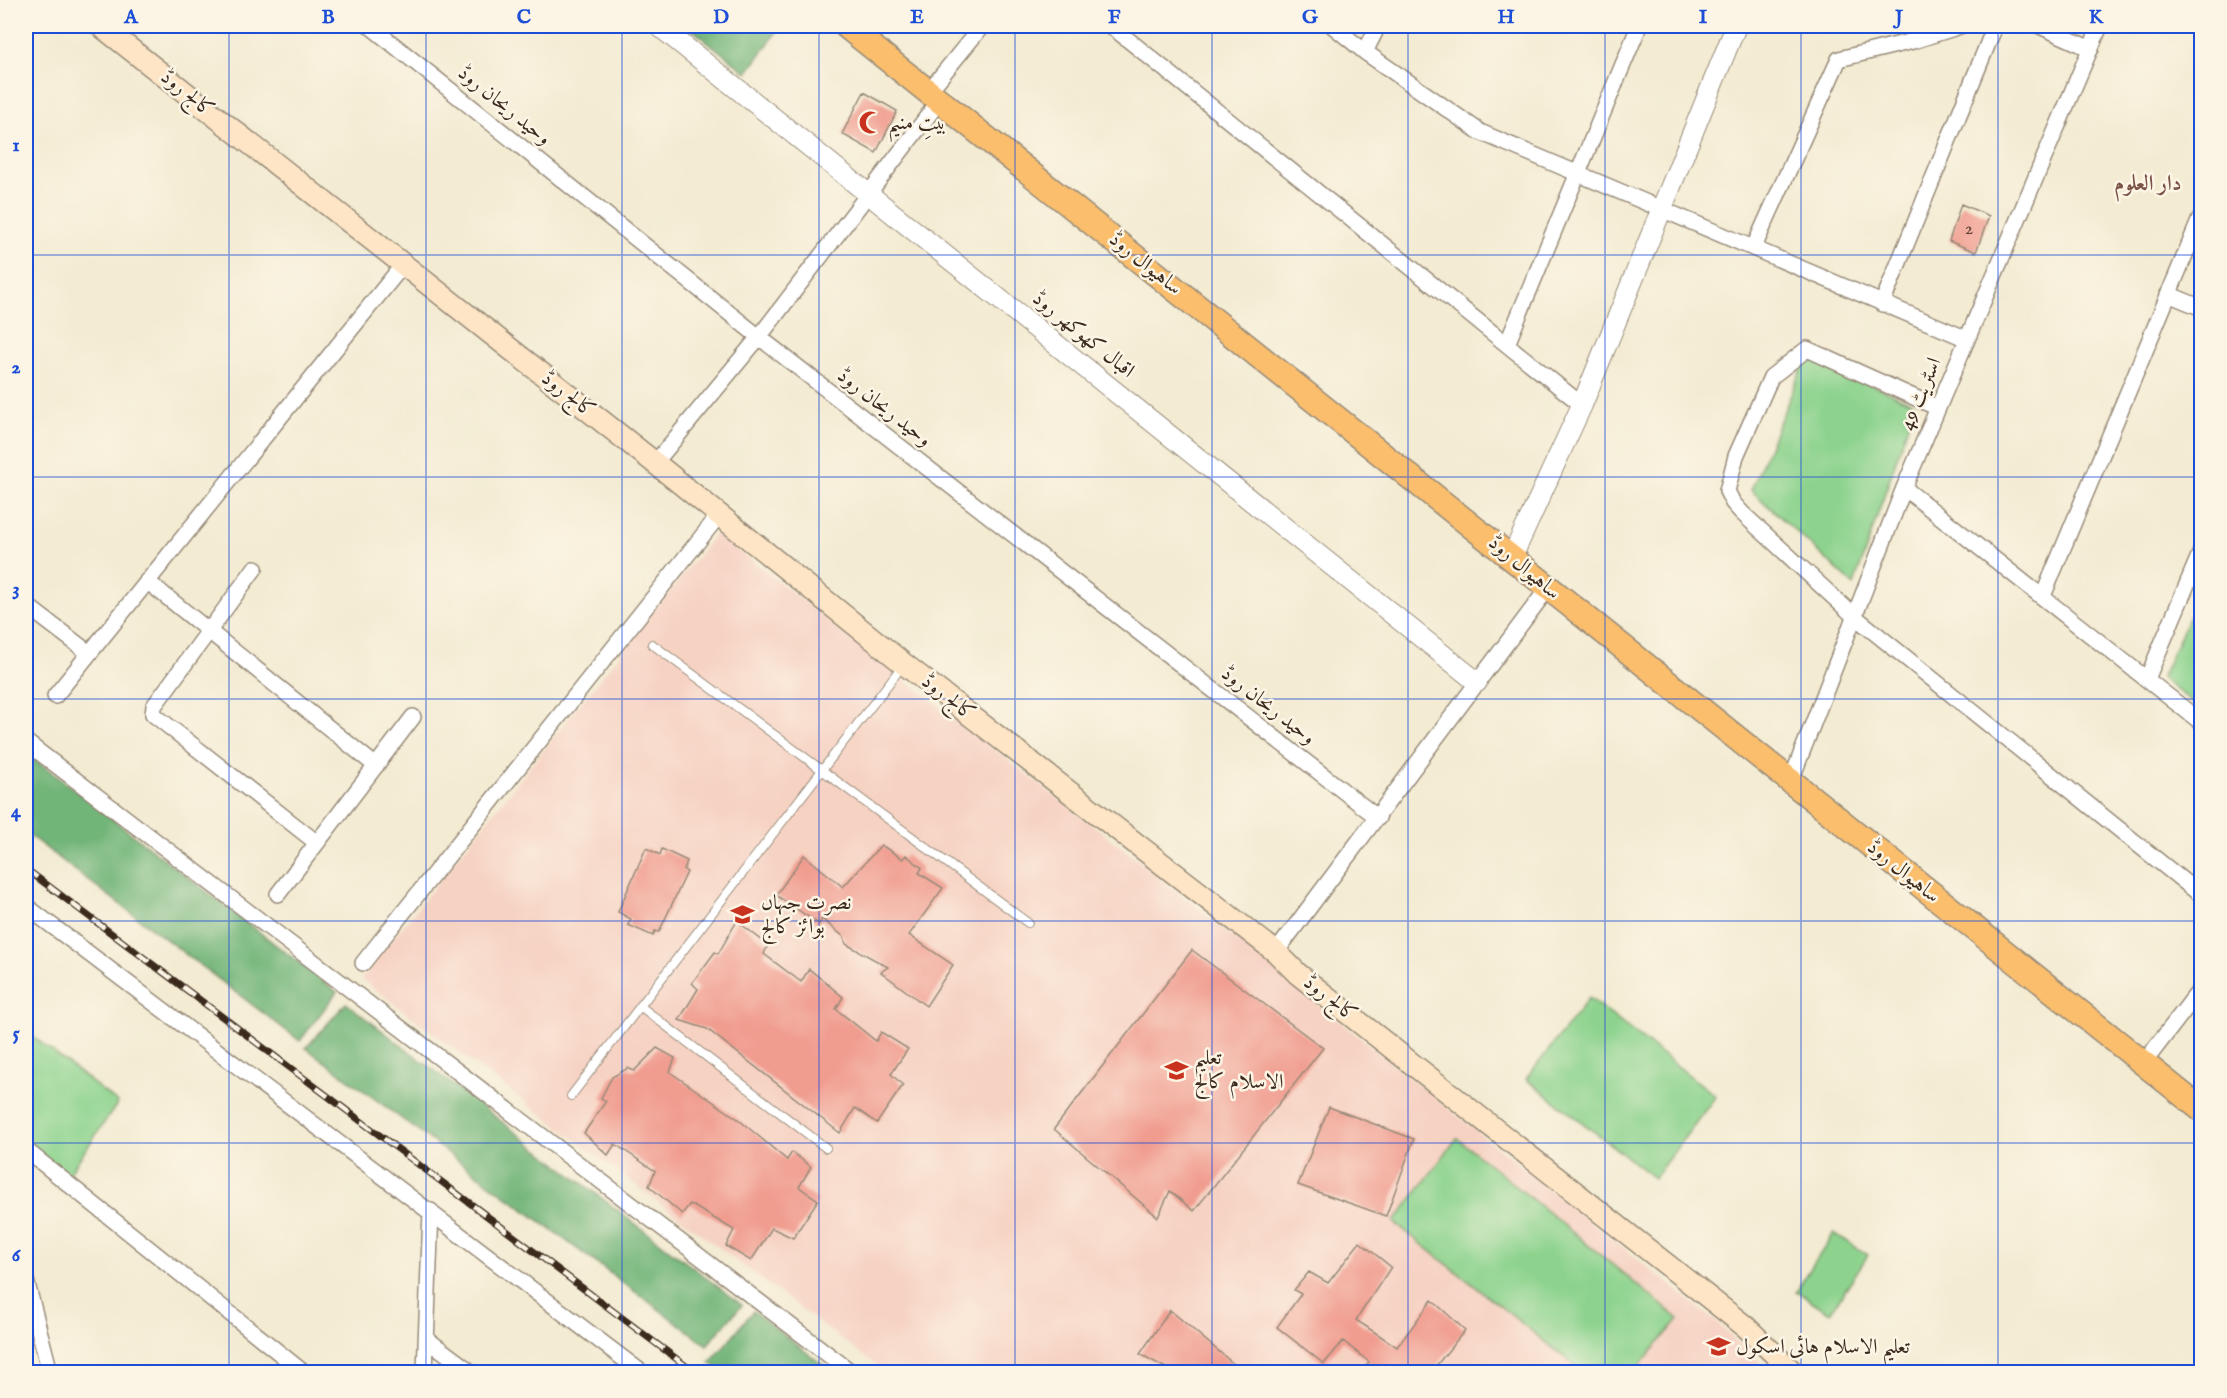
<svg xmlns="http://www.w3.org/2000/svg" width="2227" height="1398" viewBox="0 0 2227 1398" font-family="'IM FELL English',Amiri,serif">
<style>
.built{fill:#f6d2c3}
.green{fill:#8dd38e;stroke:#647e56;stroke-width:1.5}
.forest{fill:#72b579;stroke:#56704c;stroke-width:1.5}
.building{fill:#f09c8f}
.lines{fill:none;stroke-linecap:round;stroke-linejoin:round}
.service-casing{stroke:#978a78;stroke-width:10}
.minor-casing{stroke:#978a78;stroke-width:18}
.tertiary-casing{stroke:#978a78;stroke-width:22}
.secondary-casing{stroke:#978a78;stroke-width:24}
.primary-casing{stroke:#978a78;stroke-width:27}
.service{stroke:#fff;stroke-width:8}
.minor{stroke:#fff;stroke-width:15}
.tertiary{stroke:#fff;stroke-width:20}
.secondary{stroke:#fde5c5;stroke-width:21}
.primary{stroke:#fabe6d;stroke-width:24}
.rail-casing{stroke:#3b2a1e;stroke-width:7}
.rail{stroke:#fcf5e5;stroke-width:4.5;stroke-dasharray:14;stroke-linecap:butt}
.grid{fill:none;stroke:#1d4ed8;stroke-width:1.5;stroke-opacity:0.55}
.labels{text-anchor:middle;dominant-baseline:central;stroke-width:5;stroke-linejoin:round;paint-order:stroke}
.number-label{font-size:18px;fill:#68463a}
.street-label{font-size:21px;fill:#3b2a1e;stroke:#fcf5e5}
.poi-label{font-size:21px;fill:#3b2a1e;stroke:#fcf5e5;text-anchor:start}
.neighbourhood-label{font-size:22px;font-weight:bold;fill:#7a5246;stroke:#fcf5e5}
.neatline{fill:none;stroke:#1d4ed8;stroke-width:2}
.grid-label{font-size:20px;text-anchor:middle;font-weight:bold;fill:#1d4ed8}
</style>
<rect width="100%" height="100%" fill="#fcf5e5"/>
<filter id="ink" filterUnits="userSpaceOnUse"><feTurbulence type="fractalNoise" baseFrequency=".0167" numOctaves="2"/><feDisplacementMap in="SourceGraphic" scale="12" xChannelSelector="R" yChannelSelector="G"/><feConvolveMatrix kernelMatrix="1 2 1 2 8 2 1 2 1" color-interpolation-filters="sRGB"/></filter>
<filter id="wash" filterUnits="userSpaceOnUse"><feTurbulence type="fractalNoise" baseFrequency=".008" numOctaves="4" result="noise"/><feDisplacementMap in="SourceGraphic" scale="24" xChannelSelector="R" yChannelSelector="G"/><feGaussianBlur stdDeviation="1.35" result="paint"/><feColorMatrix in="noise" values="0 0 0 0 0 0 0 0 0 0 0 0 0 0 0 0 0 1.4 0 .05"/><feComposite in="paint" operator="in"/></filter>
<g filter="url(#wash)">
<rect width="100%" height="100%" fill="#f3ebd2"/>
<path class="built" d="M716,533L1126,851L1715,1321L1770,1372H885L361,979Z"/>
<path class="green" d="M1807,356L1915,404L1854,585L1751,490Z
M2201,592L2202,709H2201L2161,678Z
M1589,998L1716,1096L1654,1178L1526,1079Z
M26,1031L118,1103L68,1175L26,1143Z
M1457,1138L1679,1319L1634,1372H1583L1394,1222Z
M1834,1233L1868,1255L1830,1313L1796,1291Z"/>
<path class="forest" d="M688,26H781L747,73Z
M28,754L337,992L300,1041L26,833V758Z
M346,1003L742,1305L707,1345L306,1048Z
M753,1311L832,1372H724L710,1363Z"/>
<g id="blocks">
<path class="building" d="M864,92L897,111L876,153L842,134Z
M1961,204L1989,216L1976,252L1949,241Z
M881,845L903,859L906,855L922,868L919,873L943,888L909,935L953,965L926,1006L881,972L888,967L846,944L844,937L822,919L819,924L776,895L804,855L843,887Z
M646,848L660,855L662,849L687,861L684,870L687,872L659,932L655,931L653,936L628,925L631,919L618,912Z
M737,921L768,945L764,954L801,982L809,969L843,997L836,1009L876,1041L881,1032L908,1049L891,1074L903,1085L877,1123L855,1108L840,1133L707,1029L679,1020L698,989L692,983L715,952L718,954Z
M1192,950L1323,1048L1194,1211L1170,1191L1158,1217L1054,1129Z
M657,1048L675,1058L670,1072L738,1119L787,1160L792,1152L811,1167L799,1187L818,1200L793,1238L772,1228L751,1261L726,1246L734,1230L690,1204L682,1214L649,1186L655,1171L615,1144L608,1155L584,1133L606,1101L601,1098L612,1077L628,1068L634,1071Z
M1329,1107L1414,1139L1386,1216L1298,1185Z
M1360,1242L1391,1267L1356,1320L1397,1347L1432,1300L1465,1330L1431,1372H1360L1369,1362L1343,1341L1324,1364L1277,1327L1301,1294L1294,1290L1309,1272L1328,1283Z
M1170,1310L1243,1372H1173L1140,1354Z"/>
</g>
</g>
<g filter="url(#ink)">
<use href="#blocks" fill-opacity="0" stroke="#978a78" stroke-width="1.5"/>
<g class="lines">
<defs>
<path id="service" d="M652,644L1028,923
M640,1006L826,1148
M571,1096L903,665"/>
<path id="minor" d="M370,26L759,337L1378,818
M1111,26L1582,405
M1333,26L1365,52L1480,132L1967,339
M2040,26L2091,49
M1365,52L1378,26
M929,91L982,26
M1754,247L1839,59L1913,41L1960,26
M2168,294L2202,308
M1882,304L1995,26
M1507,344L1639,26
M1938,408L1807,349L1771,377L1736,456L1727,491L1733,503L1742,513L1854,616L2202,896
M655,463L759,337L940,100
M1904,488L2202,723
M255,568L154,706L153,714L317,843
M147,581L376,766
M2043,596L2202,214
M26,605L89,653
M2147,679L2202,549
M55,696L402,266
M26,742L851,1372
M1790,783L1904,488L2100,26
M278,894L413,717
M26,906L641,1372
M1276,952L1548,588
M363,963L719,515
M2143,1064L2202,987
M26,1150L303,1372
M26,1280L50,1372
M428,1340L471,1372
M425,1372L431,1211"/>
<path id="tertiary" d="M659,26L1477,682
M1512,557L1582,405L1736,26"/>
<path id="secondary" d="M101,26L655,463L904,664L1276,952L1298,974L1746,1327L1793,1372"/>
<path id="primary" d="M846,26L2202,1110"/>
</defs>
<use href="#service" class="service-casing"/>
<use href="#minor" class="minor-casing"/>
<use href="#tertiary" class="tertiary-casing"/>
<use href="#secondary" class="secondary-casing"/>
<use href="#primary" class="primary-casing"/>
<use href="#service" class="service"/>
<use href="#minor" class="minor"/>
<use href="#tertiary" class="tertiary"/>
<use href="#secondary" class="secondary"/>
<use href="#primary" class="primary"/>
<defs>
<path id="rail" d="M26,869L694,1372"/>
</defs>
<use href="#rail" class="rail-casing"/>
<use href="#rail" class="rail"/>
</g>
</g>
<path class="grid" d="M229,26V1372M426,26V1372M622,26V1372M819,26V1372M1015,26V1372M1212,26V1372M1408,26V1372M1605,26V1372M1801,26V1372M1998,26V1372M26,255H2202M26,477H2202M26,699H2202M26,921H2202M26,1143H2202"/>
<defs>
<symbol id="mosque-bare" viewBox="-9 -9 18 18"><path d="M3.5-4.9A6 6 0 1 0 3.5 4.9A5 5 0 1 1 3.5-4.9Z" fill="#c8321e" stroke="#fcf5e5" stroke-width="2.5" paint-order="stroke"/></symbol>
<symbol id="university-bare" viewBox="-9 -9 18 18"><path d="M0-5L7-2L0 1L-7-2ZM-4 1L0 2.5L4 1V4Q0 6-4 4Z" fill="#c8321e" stroke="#fcf5e5" stroke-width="2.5" paint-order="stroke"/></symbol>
<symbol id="school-bare" viewBox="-9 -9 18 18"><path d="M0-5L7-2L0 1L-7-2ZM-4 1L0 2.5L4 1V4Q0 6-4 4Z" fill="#c8321e" stroke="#fcf5e5" stroke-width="2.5" paint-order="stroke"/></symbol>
</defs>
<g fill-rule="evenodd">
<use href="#mosque-bare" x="854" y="106" width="33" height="33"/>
<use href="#university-bare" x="726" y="898" width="33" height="33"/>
<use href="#university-bare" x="1160" y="1054" width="33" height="33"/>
<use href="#school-bare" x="1702" y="1330" width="33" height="33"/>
</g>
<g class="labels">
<g class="number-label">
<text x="1969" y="229">2</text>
</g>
<g class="street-label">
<text transform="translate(187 94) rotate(39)">کالج روڈ</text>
<text transform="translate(504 106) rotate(39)">وحید ریحان روڈ</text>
<text transform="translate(1145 264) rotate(39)">ساہیوال روڈ</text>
<text transform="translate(1083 335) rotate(39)">اقبال کھوکھر روڈ</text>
<text transform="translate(1921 394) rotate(-67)">اسٹریٹ 49</text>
<text transform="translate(568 395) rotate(38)">کالج روڈ</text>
<text transform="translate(884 408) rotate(38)">وحید ریحان روڈ</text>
<text transform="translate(1524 568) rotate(40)">ساہیوال روڈ</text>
<text transform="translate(948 698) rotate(38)">کالج روڈ</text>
<text transform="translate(1268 706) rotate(38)">وحید ریحان روڈ</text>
<text transform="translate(1903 872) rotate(39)">ساہیوال روڈ</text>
<text transform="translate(1330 999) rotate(38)">کالج روڈ</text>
</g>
<g class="poi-label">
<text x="888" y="123">بیتِ منیم</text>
<text x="761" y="903">نصرت جہاں<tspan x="761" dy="24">بوائز کالج</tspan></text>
<text x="1194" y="1058">تعلیم<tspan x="1194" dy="24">الاسلام کالج</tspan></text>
<text x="1736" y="1347">تعلیم الاسلام ہائی اسکول</text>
</g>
<g class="neighbourhood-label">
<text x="2148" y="184">دار العلوم</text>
</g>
</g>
<rect width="2227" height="1398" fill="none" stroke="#fcf5e5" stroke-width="66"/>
<rect x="33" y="33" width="2161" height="1332" class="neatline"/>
<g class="grid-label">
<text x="131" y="23">A</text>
<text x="328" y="23">B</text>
<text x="524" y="23">C</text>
<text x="721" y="23">D</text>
<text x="917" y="23">E</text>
<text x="1114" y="23">F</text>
<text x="1310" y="23">G</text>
<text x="1506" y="23">H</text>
<text x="1703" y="23">I</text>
<text x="1899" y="23">J</text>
<text x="2096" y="23">K</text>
<text x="16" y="151">1</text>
<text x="16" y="373">2</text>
<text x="16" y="595">3</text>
<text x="16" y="817">4</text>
<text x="16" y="1039">5</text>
<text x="16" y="1261">6</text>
</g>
</svg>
